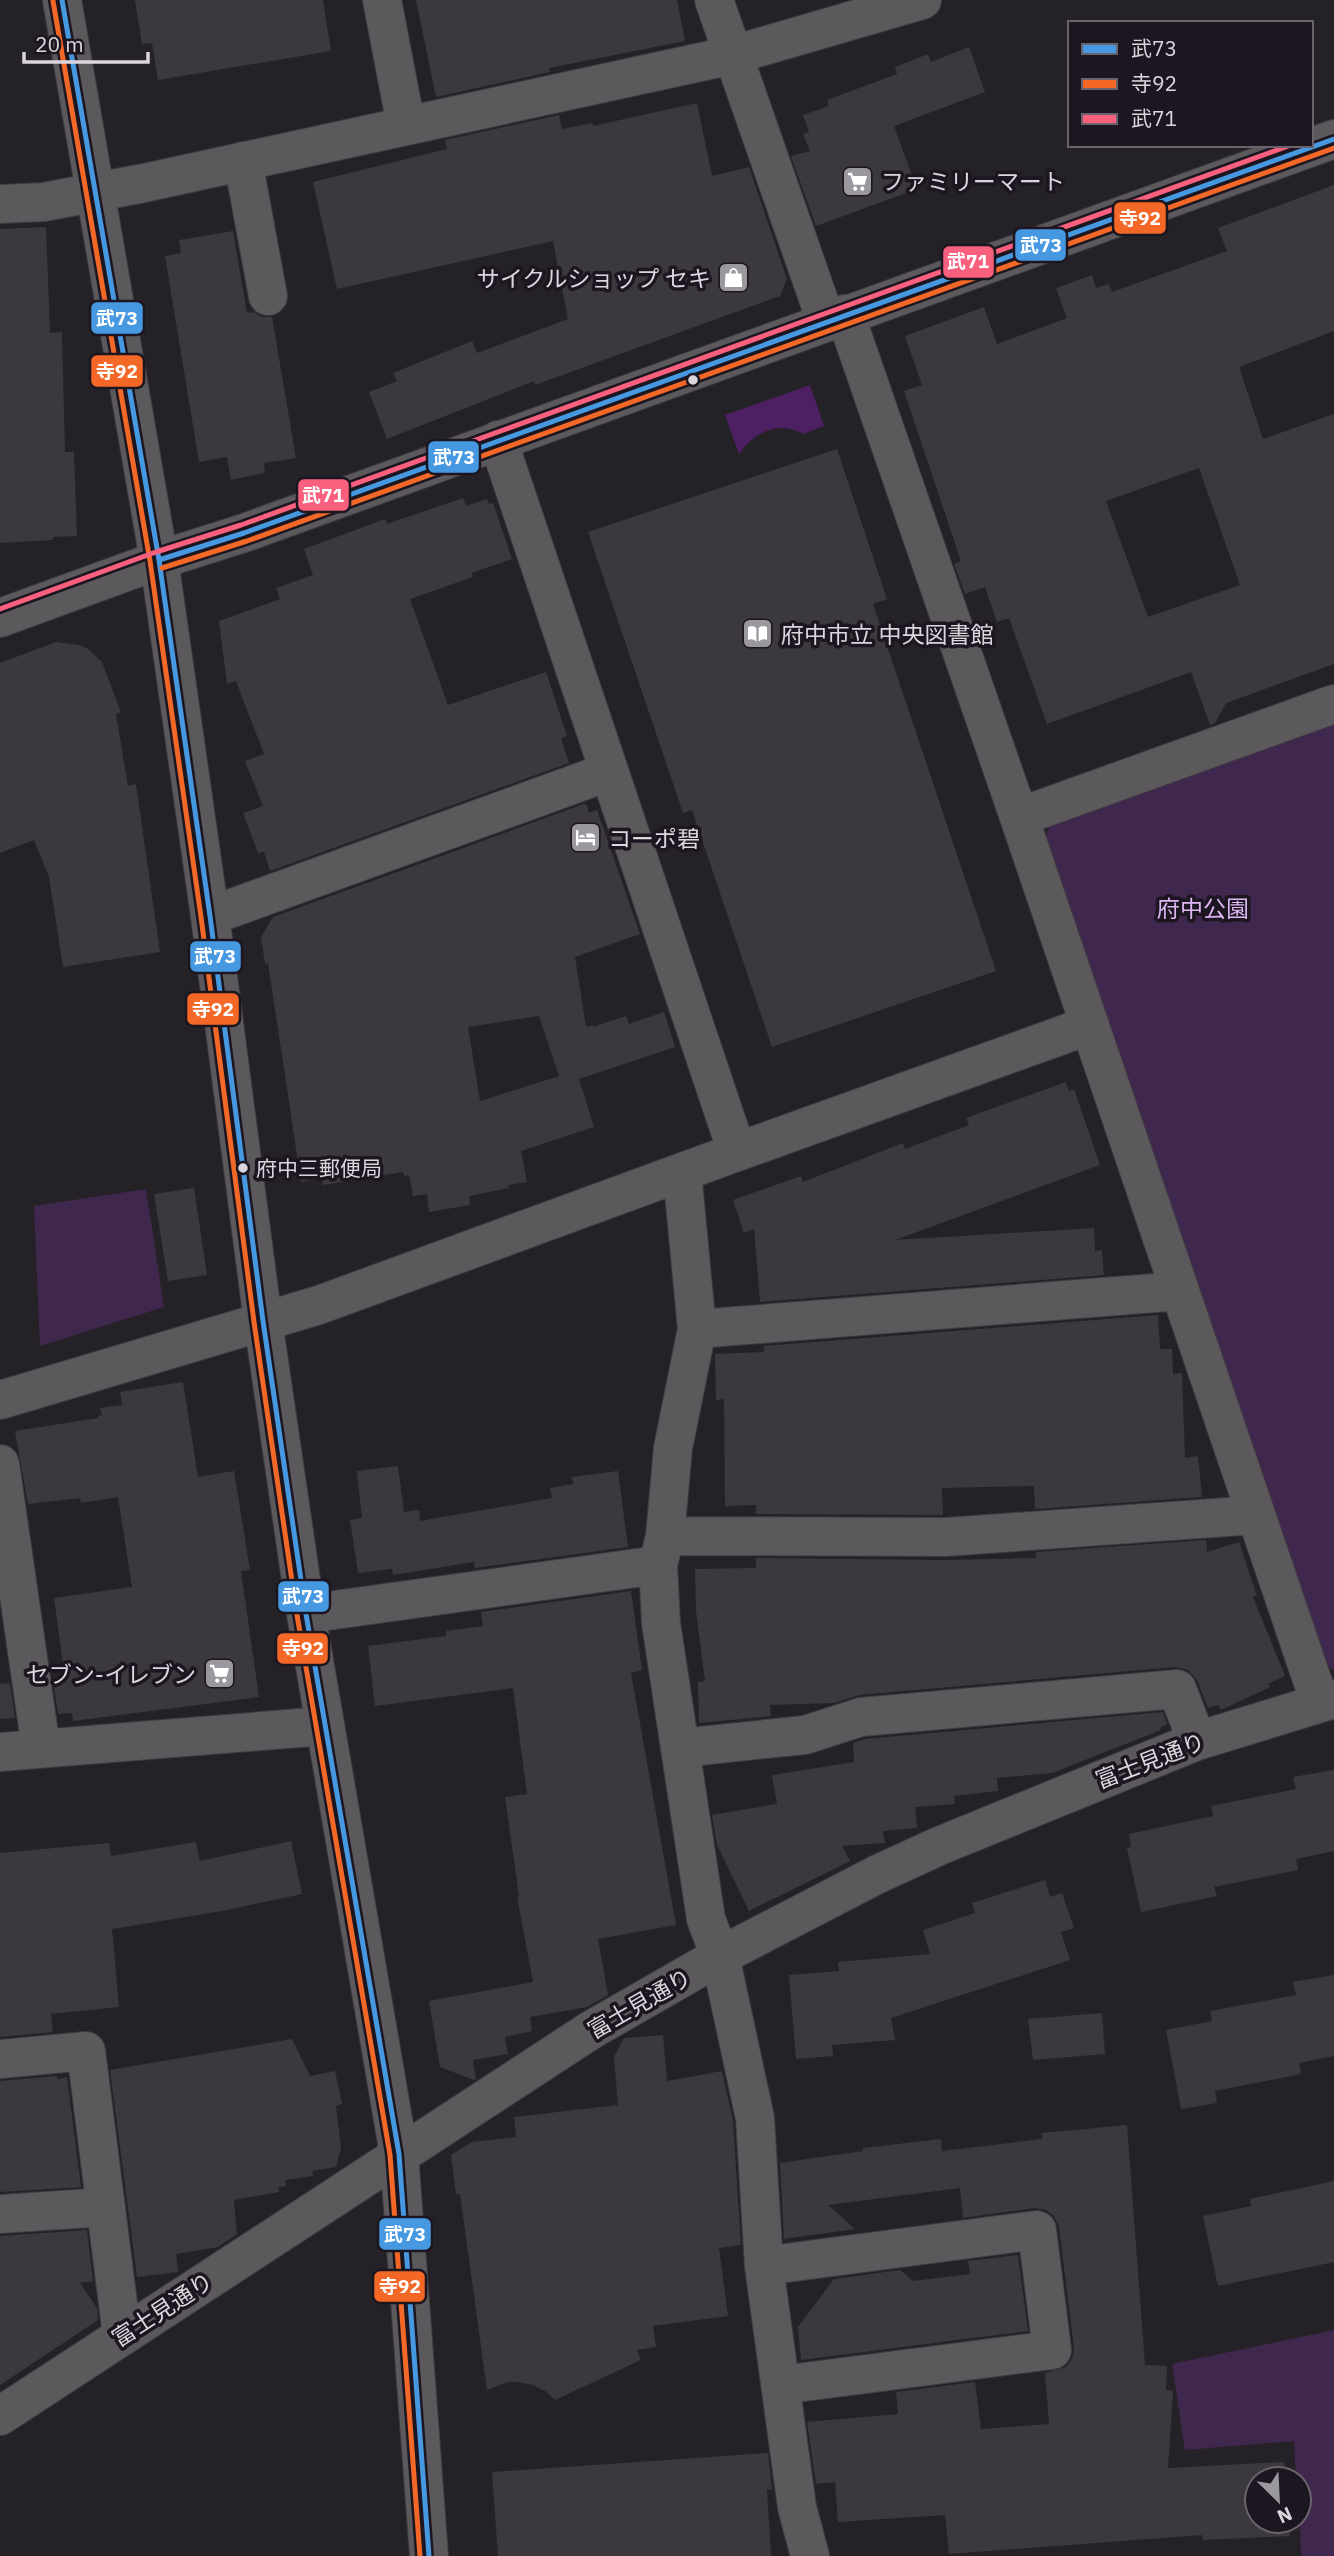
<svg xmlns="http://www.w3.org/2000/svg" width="1334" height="2556" viewBox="0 0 1334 2556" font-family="'IBM Plex Sans','Noto Sans JP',sans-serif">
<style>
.green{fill:#40274d}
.water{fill:#4d1f63}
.building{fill:#3c393e;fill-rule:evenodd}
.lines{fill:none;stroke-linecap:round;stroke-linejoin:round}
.minor-casing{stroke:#3f3c41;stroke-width:40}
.minor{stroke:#5c595d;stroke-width:38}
.bus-1-casing{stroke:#1c1620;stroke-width:10}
.bus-2-casing{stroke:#1c1620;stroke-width:10}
.bus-3-casing{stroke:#1c1620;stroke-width:10}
.bus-1{stroke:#4699e1;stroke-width:5}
.bus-2{stroke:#f36827;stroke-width:5}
.bus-3{stroke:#f8607d;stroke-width:5}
.bus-dot{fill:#dbd6de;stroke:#1c1620;stroke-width:2.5}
.labels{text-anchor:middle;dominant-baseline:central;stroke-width:7;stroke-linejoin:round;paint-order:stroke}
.bus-label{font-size:21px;fill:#dbd6de;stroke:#1c1620;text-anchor:start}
.poi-label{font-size:23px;fill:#dbd6de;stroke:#1c1620;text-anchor:start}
.park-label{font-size:23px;fill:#ddb6f4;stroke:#1c1620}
.street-label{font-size:23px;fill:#dbd6de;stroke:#1c1620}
.line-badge{stroke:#1c1620;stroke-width:2.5}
.badge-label{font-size:19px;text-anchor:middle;font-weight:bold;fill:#fff}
</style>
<rect width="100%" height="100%" fill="#252227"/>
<path class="green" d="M1334,722V1670L1324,1665L1044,841L1049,827Z
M146,1189L164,1307L40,1346L34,1206Z
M1334,2330V2556H1301L1299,2479H1296L1294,2441L1185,2450L1172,2364Z"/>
<path class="water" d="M810,385L824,426L803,434C779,420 754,432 739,454L725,415Z"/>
<path class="building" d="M135,0H323L331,51L158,80L152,43L142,44Z
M416,0H677L685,41L549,68L550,72L436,97Z
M969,47L985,92L894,126L917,189L816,226L791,156L810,151L803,134L809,132L803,115L829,106L827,100L897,74L895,67L928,54L931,62Z
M697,103L712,176L749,167L787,279L780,296L535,385L534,381L387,439L369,392L397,381L393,373L472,341L477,353L568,319L553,241L337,289L313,182L447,149L445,140L559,115L562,129L593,123V126Z
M1334,185V331L1239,367L1263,439L1334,414V664L1226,703L1215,723L1210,725L1191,672L1047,724L1009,618L997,622L985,587L965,594L954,564L961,561L904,391L922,385L905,336L984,307L997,344L1067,318L1056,288L1092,275L1096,288L1109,284L1112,292L1227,251L1218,228ZM1199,468L1240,585L1148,617L1106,501Z
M46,227L50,333L62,332L65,452H74L77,536L53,537V540L0,543V229Z
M233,231L247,313L254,312L261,317H272L296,458L264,463L265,473L231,480L227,457L199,462L165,256L181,253L179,240Z
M837,449L887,599L873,604L996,971L772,1047L692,810L683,813L588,532Z
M463,498L466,506L487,499L489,504L493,503L512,559L471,573L473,577L410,599L448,705L546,672L567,736L561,738L569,763L270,871L264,852L258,853L243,813L263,806L245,761L264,754L236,681L227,684L219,621L280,599L276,588L313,575L304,549L385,519L387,524Z
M56,642L79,645L88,649L102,662L121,712L116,714L128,786L136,784L160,952L63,967L49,877L34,840L0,853V663Z
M584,804L587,805L589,813L597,810L640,934L575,957L586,1027L593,1025V1027L626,1016L629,1024L664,1012L675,1047L579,1079L594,1127L521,1151L527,1182L508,1185L509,1188L469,1196L470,1205L429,1212L427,1194L413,1196L409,1175L404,1176L403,1172L323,1185L322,1178L301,1182L268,963L265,964L261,937L273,917ZM539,1016L559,1076L480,1101L468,1027Z
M1066,1082L1069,1091L1074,1089L1100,1165L895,1240L1094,1228L1095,1251L1102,1250L1104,1275L760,1302L754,1229L744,1233L733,1200L801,1176L803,1182L903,1143L905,1149L969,1125L966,1118Z
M194,1188L207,1275L168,1281L154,1194Z
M1158,1315L1160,1349H1172L1173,1374L1182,1373L1185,1458L1198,1456L1202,1497L1035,1509L1034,1486L942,1488L943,1515L756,1514V1505L725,1506L724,1399L716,1400L715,1354L764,1352V1346Z
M183,1382L198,1477L234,1471L250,1570L241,1571L259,1697L73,1721L72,1713L58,1714L53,1680L65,1679L54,1598L132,1587L118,1497L81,1503L80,1498L28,1504L15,1431L98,1418V1416L102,1415L100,1408L122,1405L120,1392Z
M398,1466L404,1512L419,1510L420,1521L552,1498L550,1488L573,1484L572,1477L618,1471L628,1547L475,1568L474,1562L393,1575L392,1569L358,1573L350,1520L362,1518L357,1471Z
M1206,1540L1207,1552L1239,1542L1257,1596L1253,1597L1285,1676L1268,1684L1270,1687L1221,1710L1218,1705L1208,1708L1197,1680L1188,1670L1175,1667L859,1695L834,1703L770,1705L771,1716L699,1723L698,1682L705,1681L696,1611L695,1569L756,1568V1558L944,1560L1036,1558V1552Z
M631,1591L642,1670L631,1673L676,1925L598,1939L608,1995L587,2007L530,2017L532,2031L505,2037L508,2054L473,2060L476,2079L474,2080L440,2067L429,2001L533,1982L517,1897L519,1896L505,1797L527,1794L513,1688L375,1706L368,1646L446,1636V1631L483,1626L481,1612Z
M10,1683L15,1718L0,1719V1684Z
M1163,1712L1167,1724L1160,1728L1161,1730L1052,1773L997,1778L998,1791L954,1796L955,1804L915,1807L917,1828L883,1831L885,1843L842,1846L850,1861L749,1911L717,1845L712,1815L777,1804L772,1775L854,1762L853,1743L865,1739Z
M1334,1770V1851L1296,1859L1298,1870L1214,1887L1217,1896L1141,1912L1127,1848L1131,1847L1129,1834L1213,1816L1211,1806L1296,1789L1293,1777Z
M291,1841L302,1894L222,1911L112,1929L119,2007L51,2014L53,2032L0,2037V1853L109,1843L111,1856L196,1842L200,1861Z
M1045,1880L1050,1897L1062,1893L1074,1928L1061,1932L1070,1960L891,2018L895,2040L832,2045L833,2056L796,2059L789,1975L839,1971L838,1962L930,1954L923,1930L975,1913L972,1903Z
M1334,1975V2056L1299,2063L1301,2074L1215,2091L1217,2103L1181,2109L1166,2030L1212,2021L1210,2011L1296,1995L1293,1982Z
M1102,2013L1105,2054L1033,2060L1028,2019Z
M663,2035L667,2081L722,2071L733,2121L741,2245L719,2248L728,2316L653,2326L656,2347L637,2350L641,2360L555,2400L547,2392L533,2385L518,2382H507L487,2390L460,2194H456L451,2155L472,2142L516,2137L514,2117L618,2105L614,2057L624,2038Z
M292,2039L310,2076L335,2071L342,2104L336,2106L341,2148L336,2167L312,2171L313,2176L285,2180L286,2186L278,2187L279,2192L234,2200L237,2234L218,2247L176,2254L178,2272L137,2277L110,2070Z
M57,2076V2079L67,2077L81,2187L0,2192V2081Z
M1127,2125L1145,2365L1167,2366L1166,2390L1173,2391L1168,2468L1284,2462L1286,2479H1257V2521H1289L1290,2536L1203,2540L1202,2535L949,2554L945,2515L838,2522L835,2482L816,2484L807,2422L898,2414L896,2392L975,2382L981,2429L1049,2424L1045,2373L1066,2367L1072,2359L1074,2348L1059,2227L1054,2216L1046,2210L1035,2208L963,2218L960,2188L828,2205L855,2229L784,2239L780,2163L863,2151V2148L941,2139L942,2151L1042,2139V2133Z
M1334,2181V2262L1218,2286L1203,2216L1251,2206L1250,2199Z
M87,2230L93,2281L80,2283L97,2308L98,2320L0,2385V2236Z
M1018,2255L1028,2331L801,2360L798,2327L834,2279L900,2270L913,2281L970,2274L968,2261Z
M768,2453L772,2489L767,2490L771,2556H498L492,2472Z"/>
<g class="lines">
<defs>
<path id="minor" d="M62,0L159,560L210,916L263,1321L306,1614L399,2154L429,2556
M382,0L406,125
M714,0L826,321
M243,161L268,296
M0,204L44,202L144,183L733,55L922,0
M845,314L1019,817L1320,1703
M498,440L737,1152L1090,1025
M0,618L159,560L244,533L1334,139
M1019,817L1334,704
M210,916L608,772
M682,1172L697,1329L673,1448L665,1536L658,1565L661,1623L706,1919L720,1956L755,2118L764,2266L797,2507L810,2556
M697,1329L1180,1291
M0,1400L319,1305L737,1152
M0,1464L41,1748
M665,1536L945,1537L1256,1515
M306,1614L658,1565
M680,1748L805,1735L861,1717L1177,1689L1197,1741
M0,1752L324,1726
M0,2059L86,2051L122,2335
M0,2214L106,2207
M764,2266L1037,2230L1052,2350L781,2385
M0,2416L591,2030L720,1956L876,1875L939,1846L1197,1741L1334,1699"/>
</defs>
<use href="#minor" class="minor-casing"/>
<use href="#minor" class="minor"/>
<defs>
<path id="bus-1" d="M62,0L159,560L210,916L263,1321L306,1614L399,2154L429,2556
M159,560L244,533L1334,139"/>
<path id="bus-2" d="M53,1L150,561L201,917L254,1322L297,1615L390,2155L420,2556
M162,568L247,541L1334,148"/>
<path id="bus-3" d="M0,609L156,552L241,525L1291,145"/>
</defs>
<use href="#bus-1" class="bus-1-casing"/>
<use href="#bus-2" class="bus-2-casing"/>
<use href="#bus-3" class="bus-3-casing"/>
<use href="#bus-1" class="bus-1"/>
<use href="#bus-2" class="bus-2"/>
<use href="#bus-3" class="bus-3"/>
</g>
<defs>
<symbol id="supermarket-square" viewBox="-11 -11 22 22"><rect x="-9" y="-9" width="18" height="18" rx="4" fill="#9b979e" stroke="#1c1620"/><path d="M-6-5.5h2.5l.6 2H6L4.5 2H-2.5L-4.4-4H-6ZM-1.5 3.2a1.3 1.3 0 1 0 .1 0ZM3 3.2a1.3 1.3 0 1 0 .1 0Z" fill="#fff"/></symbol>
<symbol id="shop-square" viewBox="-11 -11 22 22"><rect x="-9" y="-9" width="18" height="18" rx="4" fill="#9b979e" stroke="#1c1620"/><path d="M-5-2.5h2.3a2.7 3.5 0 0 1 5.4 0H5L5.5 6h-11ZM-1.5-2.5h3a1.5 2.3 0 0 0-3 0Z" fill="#fff"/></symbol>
<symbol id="library-square" viewBox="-11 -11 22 22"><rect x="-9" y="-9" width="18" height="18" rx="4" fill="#9b979e" stroke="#1c1620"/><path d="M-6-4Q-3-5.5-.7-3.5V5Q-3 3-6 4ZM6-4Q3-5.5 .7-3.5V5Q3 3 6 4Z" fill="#fff"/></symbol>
<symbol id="hotel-square" viewBox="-11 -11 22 22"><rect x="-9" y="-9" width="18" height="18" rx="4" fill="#9b979e" stroke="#1c1620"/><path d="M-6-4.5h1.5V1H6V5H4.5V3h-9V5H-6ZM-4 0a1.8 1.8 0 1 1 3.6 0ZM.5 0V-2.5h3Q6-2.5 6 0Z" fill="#fff"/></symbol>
</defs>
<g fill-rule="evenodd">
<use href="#supermarket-square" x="840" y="164" width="35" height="35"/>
<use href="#shop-square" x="716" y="260" width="35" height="35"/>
<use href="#library-square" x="740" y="616" width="35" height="35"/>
<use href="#hotel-square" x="568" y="820" width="35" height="35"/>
<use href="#supermarket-square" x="202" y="1656" width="35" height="35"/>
</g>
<g class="bus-dot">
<circle cx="693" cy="380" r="6"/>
<circle cx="243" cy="1168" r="6"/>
</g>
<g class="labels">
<g class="bus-label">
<text x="256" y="1168">府中三郵便局</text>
</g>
<g class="poi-label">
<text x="881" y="181">ファミリーマート</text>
<text x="711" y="278" text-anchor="end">サイクルショップ セキ</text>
<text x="781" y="634">府中市立 中央図書館</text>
<text x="608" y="838">コーポ碧</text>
<text x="196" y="1674" text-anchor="end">セブン-イレブン</text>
</g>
<g class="park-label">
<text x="1203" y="908">府中公園</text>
</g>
<g class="street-label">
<text transform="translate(1150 1760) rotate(-21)">富士見通り</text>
<text transform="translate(639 2003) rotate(-30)">富士見通り</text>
<text transform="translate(162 2309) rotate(-33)">富士見通り</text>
</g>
</g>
<g class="line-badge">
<rect x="1113" y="201" width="54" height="34" rx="7" fill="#f36827"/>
<rect x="1014" y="228" width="53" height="34" rx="7" fill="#4699e1"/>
<rect x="942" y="245" width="53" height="34" rx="7" fill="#f8607d"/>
<rect x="90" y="301" width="54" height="34" rx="7" fill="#4699e1"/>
<rect x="90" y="354" width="54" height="34" rx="7" fill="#f36827"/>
<rect x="427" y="440" width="53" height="34" rx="7" fill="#4699e1"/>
<rect x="297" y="478" width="53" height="34" rx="7" fill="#f8607d"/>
<rect x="189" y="940" width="53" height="33" rx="7" fill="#4699e1"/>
<rect x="186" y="992" width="54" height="34" rx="7" fill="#f36827"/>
<rect x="277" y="1580" width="53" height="33" rx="7" fill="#4699e1"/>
<rect x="276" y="1632" width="53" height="33" rx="7" fill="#f36827"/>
<rect x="378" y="2217" width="54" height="34" rx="7" fill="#4699e1"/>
<rect x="373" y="2270" width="53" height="33" rx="7" fill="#f36827"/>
</g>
<g class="badge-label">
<text x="1140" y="225">寺92</text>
<text x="1041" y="252">武73</text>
<text x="968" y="268">武71</text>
<text x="117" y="325">武73</text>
<text x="117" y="378">寺92</text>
<text x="454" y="464">武73</text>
<text x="323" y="502">武71</text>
<text x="215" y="963">武73</text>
<text x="213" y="1016">寺92</text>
<text x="303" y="1603">武73</text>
<text x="303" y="1655">寺92</text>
<text x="405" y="2241">武73</text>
<text x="400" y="2293">寺92</text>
</g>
<rect x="1068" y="21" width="245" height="126" fill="#1c1620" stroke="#68636c" stroke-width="2"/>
<rect x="1082" y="44" width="35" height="10" fill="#4699e1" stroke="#68636c" stroke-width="2"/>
<text x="1131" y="56" font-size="21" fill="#dbd6de">武73</text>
<rect x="1082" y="79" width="35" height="10" fill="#f36827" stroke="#68636c" stroke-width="2"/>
<text x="1131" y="91" font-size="21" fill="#dbd6de">寺92</text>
<rect x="1082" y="114" width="35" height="10" fill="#f8607d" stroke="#68636c" stroke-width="2"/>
<text x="1131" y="126" font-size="21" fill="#dbd6de">武71</text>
<g transform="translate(1278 2500) rotate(156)"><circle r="33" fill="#1c1620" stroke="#68636c" stroke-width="2"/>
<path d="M0-5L12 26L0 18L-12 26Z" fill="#9b979e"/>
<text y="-10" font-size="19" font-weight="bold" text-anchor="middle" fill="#dbd6de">N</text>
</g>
<path d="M24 52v10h124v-10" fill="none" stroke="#dbd6de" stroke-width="3.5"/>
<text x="35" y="52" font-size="21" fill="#dbd6de" stroke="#1c1620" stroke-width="5" paint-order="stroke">20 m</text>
</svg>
